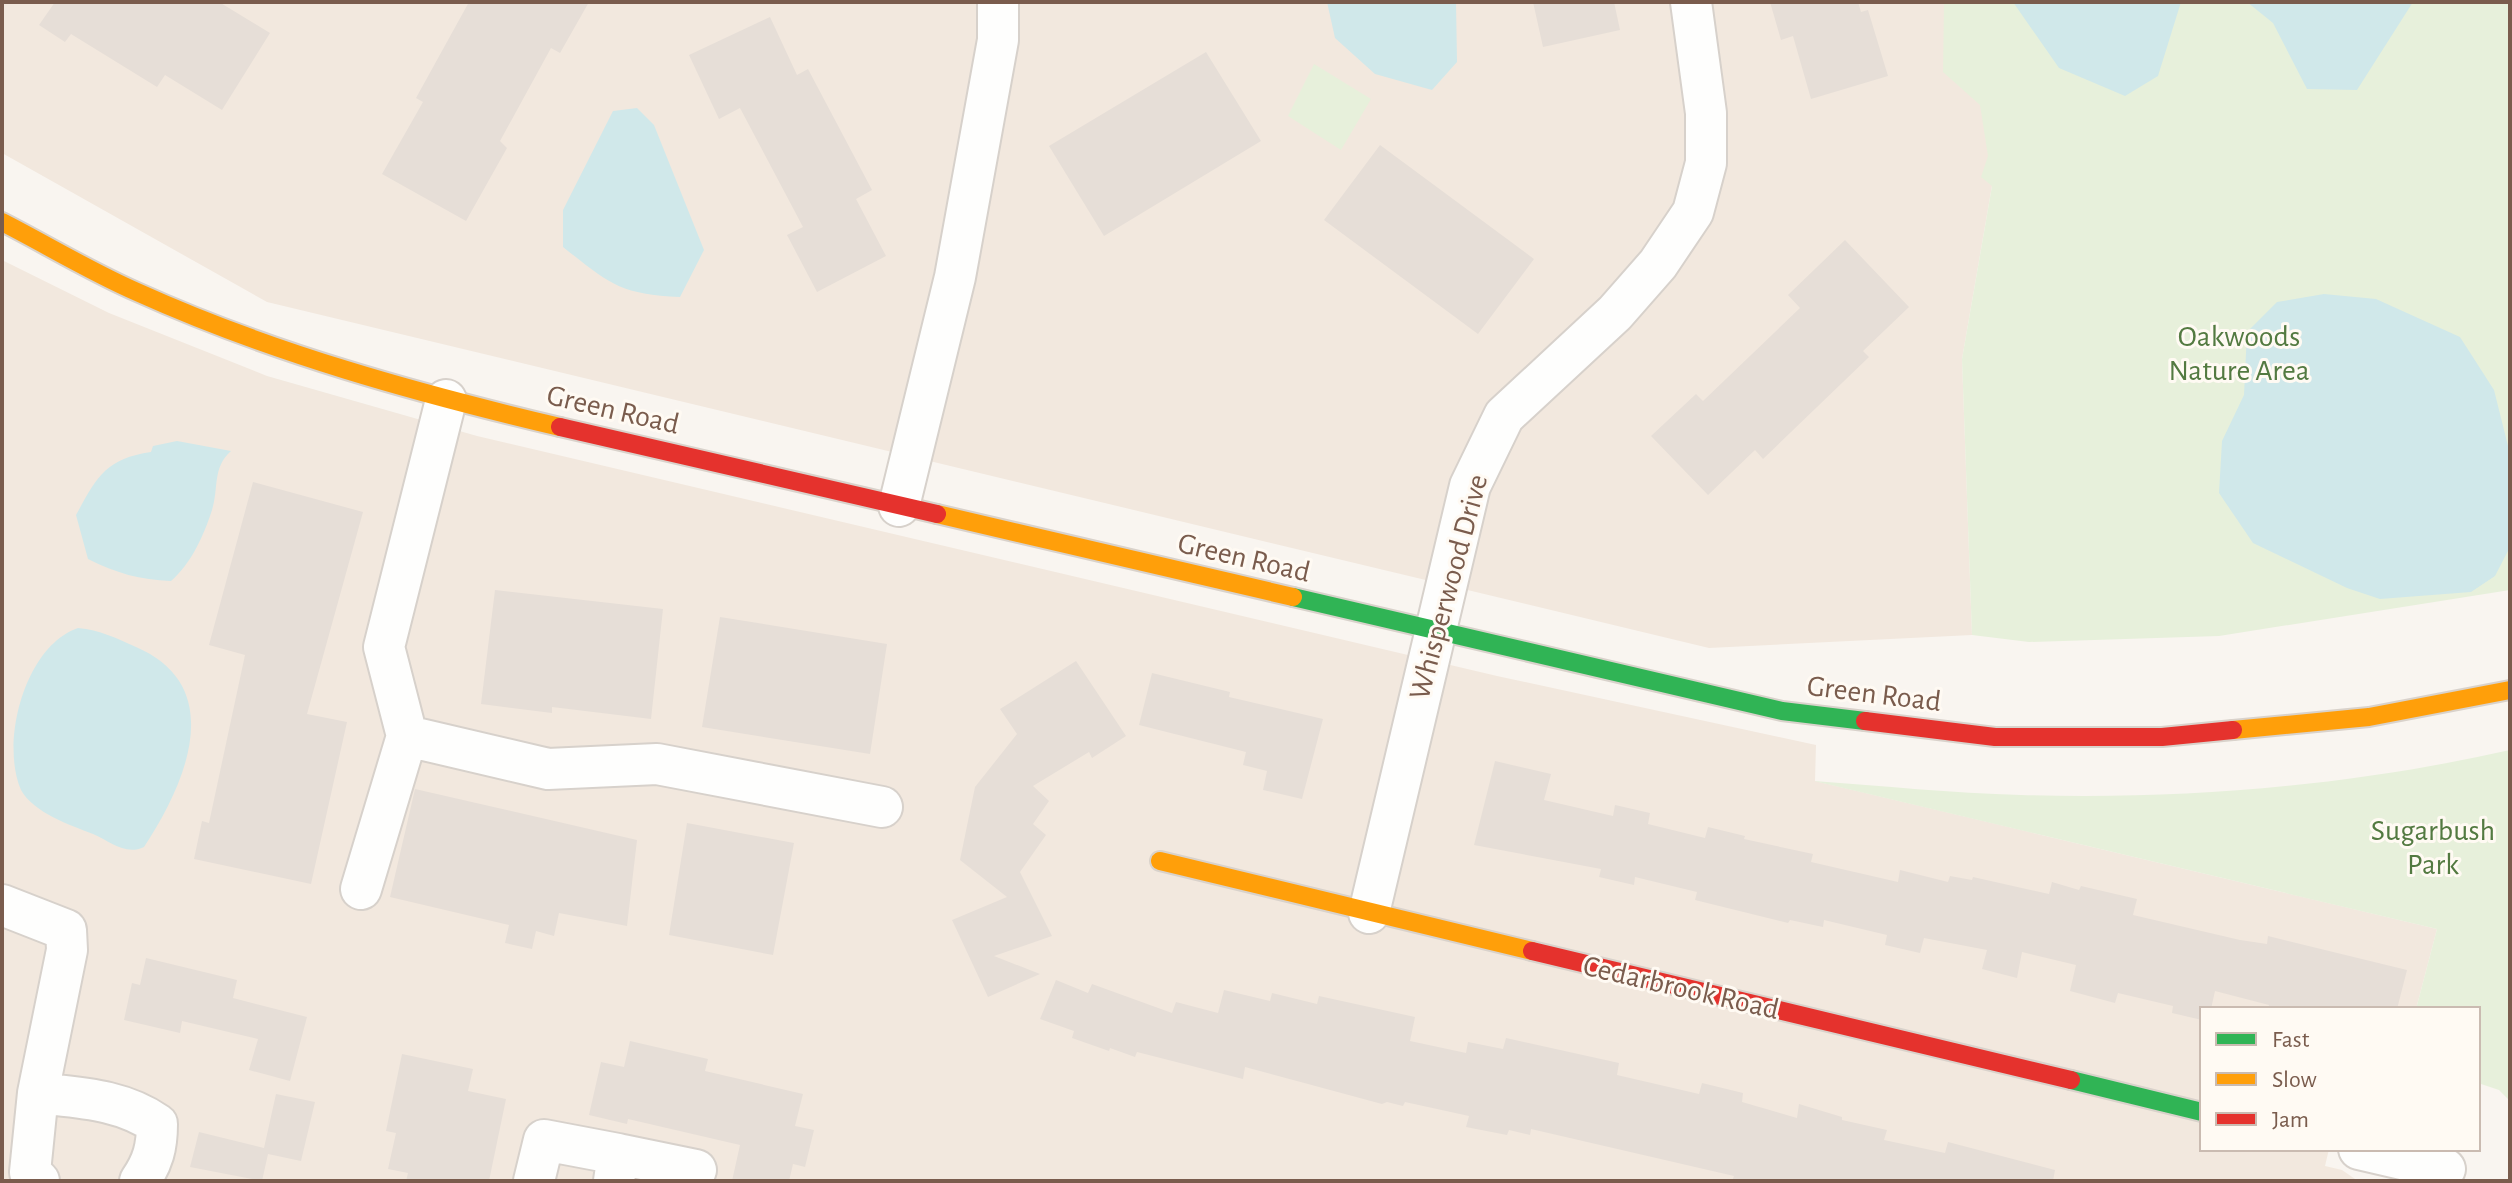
<svg xmlns="http://www.w3.org/2000/svg" width="2512" height="1183" viewBox="0 0 2512 1183" font-family="'Alegreya Sans',sans-serif">
<style>
.residential{fill:#f2e8de}
.green{fill:#e7f0db}
.water{fill:#d0e8ea}
.building{fill:#e6ded7}
.lines{fill:none;stroke-linecap:round;stroke-linejoin:round}
.street-casing{stroke:#d7d1cb;stroke-width:44}
.fast-casing{stroke:#d9d2cb;stroke-width:22}
.slow-casing{stroke:#d9d2cb;stroke-width:22}
.jam-casing{stroke:#d9d2cb;stroke-width:22}
.street{stroke:#fefefd;stroke-width:40}
.fast{stroke:#30b455;stroke-width:18}
.slow{stroke:#ff9f0a;stroke-width:18}
.jam{stroke:#e5322d;stroke-width:18}
.labels{text-anchor:middle;dominant-baseline:central;stroke-width:6;stroke-linejoin:round;paint-order:stroke}
.park-label{font-size:30px;fill:#537a41;stroke:#fffaf3}
.street-label{font-size:30px;fill:#7a5c4d;stroke:#fffaf3}
</style>
<rect width="100%" height="100%" fill="#f9f5f0"/>
<path class="residential" d="M2,2H1977L2002,128L1962,359L1972,635L1709,648L267,302L2,153Z
M2,260L109,313L267,376L477,436L1497,676L1816,745L1815,781L2437,929L2416,1009H2202V1149H2329L2325,1166L2342,1170L2358,1181H2Z"/>
<path class="green" d="M1944,2H2510V590L2219,636L2029,642L1972,635L1962,359L1992,186L1981,177L1988,156L1980,105L1943,72Z
M1314,64L1371,99L1341,150L1288,116Z
M2510,750V1101L2499,1090L2478,1083V1009H2416L2437,929L1814,781C1883,786 1952,793 2021,795C2183,800 2351,786 2510,750Z"/>
<path class="water" d="M1327,2H1456L1457,62L1432,90L1375,74L1335,38Z
M2013,2H2181L2158,76L2125,96L2059,68Z
M2247,2H2413L2357,90L2307,89L2273,23Z
M637,108L654,125L704,250L680,297C619,294 610,284 563,247V210L613,111Z
M2324,294L2376,299L2460,337L2494,390L2510,454V547L2495,576L2471,592L2380,599L2347,588L2253,543L2219,493L2222,441L2244,395L2247,332L2277,302Z
M177,441L231,451C212,468 219,488 212,510C204,535 191,564 171,581C140,580 116,573 88,559L76,515C97,477 105,459 151,452L153,446Z
M78,628C100,630 116,638 136,647C229,687 185,785 144,847C125,856 110,841 93,834C70,825 34,813 21,790C0,742 25,646 78,628Z"/>
<path class="building" d="M55,2H219L270,33L222,110L165,75L157,87L71,34L65,42L39,25Z
M469,2H589L560,53L551,48L500,141L507,148L466,221L382,174L423,102L416,98Z
M1533,2H1614L1620,30L1543,47Z
M1770,2H1858L1861,12L1868,10L1888,76L1811,99L1793,36L1781,40Z
M770,17L797,75L808,69L872,190L856,199L886,256L817,292L787,235L803,227L740,108L719,119L689,55Z
M1206,52L1261,141L1104,236L1049,146Z
M1380,145L1534,259L1478,334L1324,220Z
M1845,240L1909,307L1863,351L1869,357L1763,459L1755,450L1708,495L1651,436L1696,394L1703,401L1800,308L1788,295Z
M253,482L363,512L307,714L347,722L311,884L194,859L202,821L209,823L245,655L209,645Z
M495,590L663,609L651,719L552,707V713L481,704Z
M720,617L887,644L870,754L702,727Z
M1076,661L1126,736L1092,758L1089,752L1033,786L1049,801L1033,824L1046,835L1020,872L1052,936L994,956L1040,974L988,997L952,920L1007,897L960,860L975,787L1017,734L1000,709Z
M1152,673L1230,692L1229,697L1323,719L1302,799L1263,790L1267,771L1243,765L1246,752L1139,725Z
M1495,761L1551,774L1544,800L1613,816L1615,805L1650,813L1648,824L1705,838L1708,827L1745,836L1744,839L1813,854L1811,862L1898,882L1900,870L1948,882L1950,876L1972,880L1973,877L2049,894L2052,882L2079,890L2081,886L2137,899L2133,915L2240,940L2267,944L2268,936L2407,970L2397,1009H2268L2269,1005L2215,991L2211,1009H2202V1020L2172,1013L2173,1006L2118,993L2115,1003L2070,991L2076,965L2022,952L2017,978L1982,969L1987,950L1924,938L1920,953L1885,945L1887,935L1824,920L1823,927L1790,920L1788,923L1695,900L1697,892L1635,877L1634,885L1599,877L1601,869L1474,845Z
M415,789L637,840L627,926L559,913L554,936L536,931L532,949L505,943L509,925L390,897Z
M687,823L794,843L773,955L669,935Z
M146,958L237,980L233,998L307,1017L290,1081L249,1070L258,1039L182,1021L180,1033L124,1020L132,983L140,985Z
M1056,980L1088,993L1092,984L1172,1013L1176,1002L1218,1013L1224,990L1270,1001L1272,993L1317,1004L1319,996L1415,1017L1410,1041L1466,1053L1468,1042L1503,1049L1506,1038L1619,1063L1617,1075L1699,1094L1702,1083L1743,1093L1742,1102L1797,1118L1799,1104L1842,1117V1120L1887,1130L1884,1140L1945,1153L1948,1142L2055,1170L2053,1181H1732L1734,1176L1531,1129L1530,1135L1509,1130L1507,1135L1466,1127L1469,1116L1405,1102L1403,1106L1387,1102L1382,1104L1245,1067L1243,1079L1137,1052L1135,1057L1110,1048L1109,1051L1072,1038L1074,1031L1040,1019Z
M630,1041L708,1059L705,1071L803,1094L795,1126L814,1130L805,1167L793,1164L789,1181H732L740,1145L628,1119L627,1124L589,1115L601,1062L624,1067Z
M402,1054L473,1069L468,1091L506,1099L489,1181H406L408,1173L388,1169L396,1133L386,1131Z
M276,1094L315,1102L301,1161L268,1154L262,1181L190,1167L199,1132L264,1148Z"/>
<g class="lines">
<defs>
<path id="street" d="M899,506L955,277L998,40V2
M407,736L548,769L657,764L882,807
M361,889L407,736L384,647L446,400
M2,905L66,930L67,950L38,1093L30,1172L39,1181
M1369,913L1470,486L1504,416L1615,313L1658,264L1693,212L1706,163V113L1691,2
M38,1093C80,1098 121,1099 157,1124C157,1147 153,1162 140,1181
M2359,1149L2445,1169
M618,1154L696,1170
M534,1181L544,1140L618,1154L614,1181"/>
<path id="fast" d="M1293,597L1782,711L1865,721
M2071,1080L2202,1112"/>
<path id="slow" d="M2,222C47,245 91,272 137,292C272,353 416,393 560,427
M937,514L1293,597
M2233,730L2369,717L2510,690
M1160,861L1532,951"/>
<path id="jam" d="M560,427L937,514
M1865,721L1995,737H2162L2233,730
M1532,951L2071,1080"/>
</defs>
<use href="#street" class="street-casing"/>
<use href="#fast" class="fast-casing"/>
<use href="#slow" class="slow-casing"/>
<use href="#jam" class="jam-casing"/>
<use href="#street" class="street"/>
<use href="#fast" class="fast"/>
<use href="#slow" class="slow"/>
<use href="#jam" class="jam"/>
</g>
<g class="labels">
<g class="park-label">
<text x="2239" y="337">Oakwoods<tspan x="2239" dy="34">Nature Area</tspan></text>
<text x="2433" y="831">Sugarbush<tspan x="2433" dy="34">Park</tspan></text>
</g>
<g class="street-label">
<text transform="translate(613 410) rotate(13)">Green Road</text>
<text transform="translate(1244 558) rotate(13)">Green Road</text>
<text transform="translate(1449 587) rotate(-75)">Whisperwood Drive</text>
<text transform="translate(1874 694) rotate(7)">Green Road</text>
<text transform="translate(1681 988) rotate(13)">Cedarbrook Road</text>
</g>
</g>
<rect width="2512" height="1183" fill="none" stroke="#7a5c4d" stroke-width="8"/>
<rect x="2200" y="1007" width="280" height="144" fill="#fffaf3" stroke="#cabbb1" stroke-width="2"/>
<rect x="2216" y="1033" width="40" height="12" fill="#30b455" stroke="#cabbb1" stroke-width="2"/>
<text x="2272" y="1047" font-size="24" fill="#7a5c4d">Fast</text>
<rect x="2216" y="1073" width="40" height="12" fill="#ff9f0a" stroke="#cabbb1" stroke-width="2"/>
<text x="2272" y="1087" font-size="24" fill="#7a5c4d">Slow</text>
<rect x="2216" y="1113" width="40" height="12" fill="#e5322d" stroke="#cabbb1" stroke-width="2"/>
<text x="2272" y="1127" font-size="24" fill="#7a5c4d">Jam</text>
</svg>
